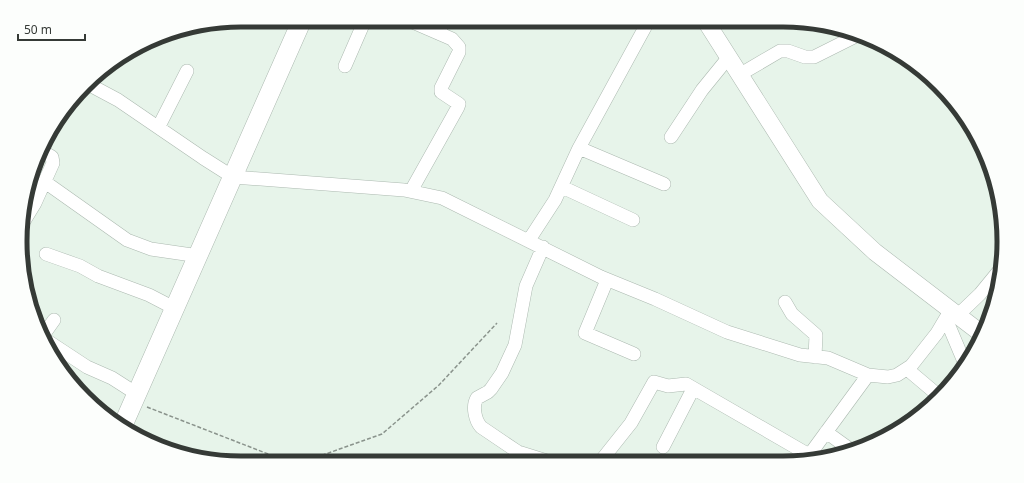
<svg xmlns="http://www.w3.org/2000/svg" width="1024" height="483" viewBox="0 0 1024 483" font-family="'Noto Sans',sans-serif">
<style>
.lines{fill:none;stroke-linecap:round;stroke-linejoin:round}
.minor-casing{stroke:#acb9b0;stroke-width:14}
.major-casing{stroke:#acb9b0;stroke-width:18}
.highway-casing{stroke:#acb9b0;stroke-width:20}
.path{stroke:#8a938c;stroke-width:1.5;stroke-dasharray:4 2;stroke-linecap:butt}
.minor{stroke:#fff;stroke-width:13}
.major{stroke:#fff;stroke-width:17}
.highway{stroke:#fff;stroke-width:19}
.rim{fill:none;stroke:#353a36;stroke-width:5}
</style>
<rect width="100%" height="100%" fill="#e7f4ea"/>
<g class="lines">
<defs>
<path id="minor" d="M287,20L300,25
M408,20L452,39L459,47V52L441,88V92L459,104L458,107L411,191
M438,33L445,20
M345,66L365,20
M739,75L780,51H788L805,57H814L854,37
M88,84L118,100L203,158L233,177L404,190L442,198L601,277L655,299L727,332L800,355L828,358L868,375L888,377L897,375L911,366L937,333L950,311
M159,126L187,71
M671,137L702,90L728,58
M579,148L664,184
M45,182L127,240L151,249L199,256
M562,187L633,220
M24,221L35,203L53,163L52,157L42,151
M529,240L555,200L579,148L649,20
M543,247L526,286L515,345L502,373L491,389L488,392L477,398C472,406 475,420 481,427L518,452L550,462
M46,254L80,266L98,276L149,295L176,309
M607,280L585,333L634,354
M785,302L792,314L816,335L815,357
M957,316L980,294L998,272
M946,319L965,364
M44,334L54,320
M46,340L87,367L112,378L137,394
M907,369L939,396
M826,432L851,450
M663,447L693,389
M738,461H742
M805,461L868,375
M600,462L631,423L654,382L668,386L686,384L809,455"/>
<path id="major" d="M705,20L820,201L875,252L982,334"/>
<path id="highway" d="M123,425L302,20"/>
</defs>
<use href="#minor" class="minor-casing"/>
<use href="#major" class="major-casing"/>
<use href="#highway" class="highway-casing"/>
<path class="path" d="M147,407L281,459L294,462H303L382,434L439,385L497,323"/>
<use href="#minor" class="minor"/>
<use href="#major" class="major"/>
<use href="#highway" class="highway"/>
</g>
<path d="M0 0H1024V483H0ZM241 27H783A214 214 0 0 1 997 241V242A214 214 0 0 1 783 456H241A214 214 0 0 1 27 242V241A214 214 0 0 1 241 27Z" fill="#fcfefc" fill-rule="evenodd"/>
<path class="rim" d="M241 27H783A214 214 0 0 1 997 241V242A214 214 0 0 1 783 456H241A214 214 0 0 1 27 242V241A214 214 0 0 1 241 27Z"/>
<path d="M18 34v6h67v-6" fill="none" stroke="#353a36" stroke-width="2"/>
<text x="24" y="34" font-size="12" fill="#353a36" stroke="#fcfefc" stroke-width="3" paint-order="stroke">50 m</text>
</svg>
